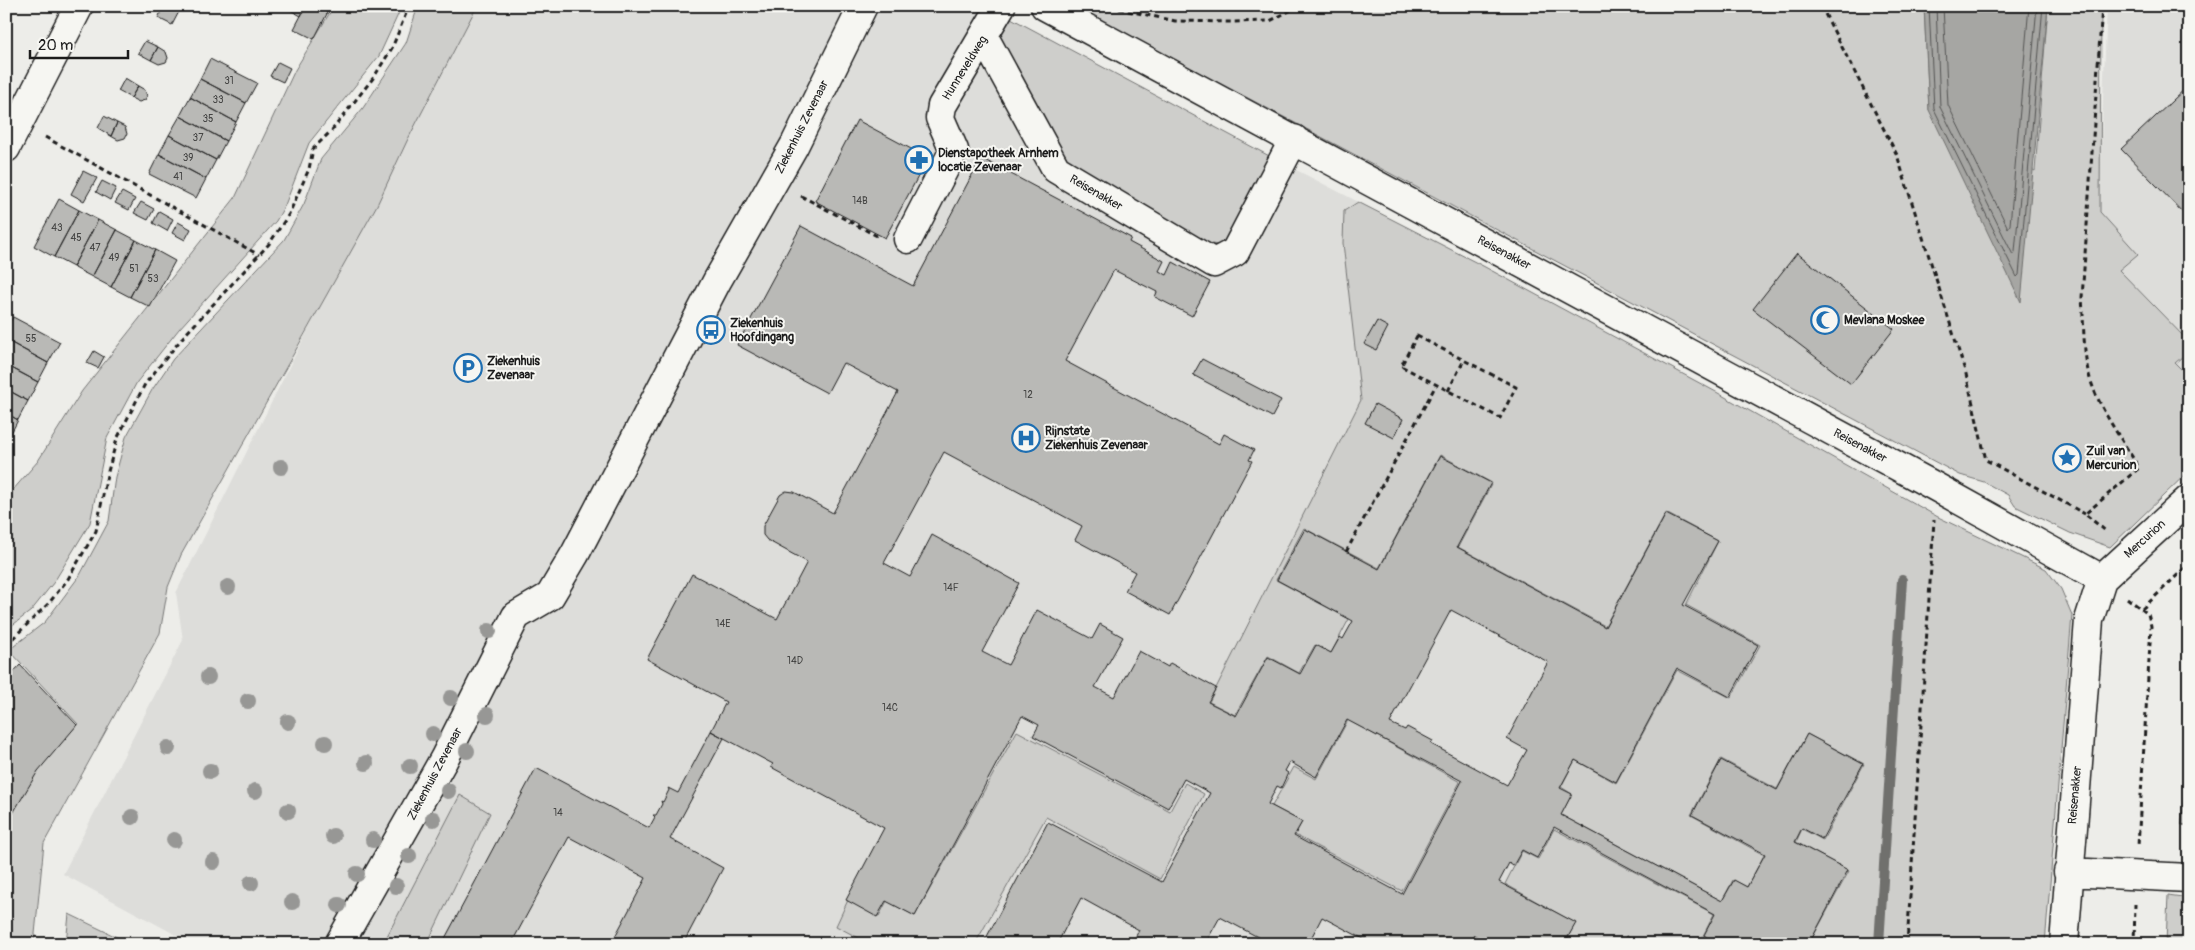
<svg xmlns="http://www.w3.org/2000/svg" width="2195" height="950" viewBox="0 0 2195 950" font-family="Pangolin,sans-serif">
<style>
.built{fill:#ddddda}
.green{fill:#cececb;stroke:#757574}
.water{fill:#a6a6a3;stroke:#6f6f6d}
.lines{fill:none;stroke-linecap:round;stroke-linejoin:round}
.shore{stroke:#535352;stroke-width:1}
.stream{stroke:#6f6f6d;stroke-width:10}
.building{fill:#b9b9b6;stroke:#1c1c1c;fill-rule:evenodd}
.minor-casing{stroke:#1c1c1c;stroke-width:31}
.path{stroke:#1c1c1c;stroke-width:3;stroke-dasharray:5 4;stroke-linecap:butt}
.minor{stroke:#f6f6f2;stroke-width:28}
.tree{fill:#979795}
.labels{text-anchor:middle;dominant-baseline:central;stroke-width:4;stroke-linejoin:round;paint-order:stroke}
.number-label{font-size:10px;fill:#434342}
.street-label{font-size:12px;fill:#1c1c1c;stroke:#f6f6f2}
.poi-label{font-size:12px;font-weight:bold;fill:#1c1c1c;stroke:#f6f6f2;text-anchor:start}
</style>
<rect width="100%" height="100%" fill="#edede9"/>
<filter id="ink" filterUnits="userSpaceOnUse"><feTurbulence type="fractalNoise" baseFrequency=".02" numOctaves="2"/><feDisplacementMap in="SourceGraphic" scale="10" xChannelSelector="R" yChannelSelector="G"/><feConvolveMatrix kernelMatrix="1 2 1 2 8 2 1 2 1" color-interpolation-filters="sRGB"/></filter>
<g filter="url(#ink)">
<path class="built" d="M470,6H980L1009,17L1273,158L1483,266L1718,393L1938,517L2046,569L2061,589V738L2045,944H193L63,874L183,640L176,593Z
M2107,6H2189V404L2096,260Z"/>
<path class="green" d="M334,6H402L379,56L309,143L285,205L276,221L179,329L137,382L107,438L90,523L54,582L31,611L6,630V498L38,461L82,391L235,198L295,70Z
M418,6H477L407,141L377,205L181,555L168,587L160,633L44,843L34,944H6V830L19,799L45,759L78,724L9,650L45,622L80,575L109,521L115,477L126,437L152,390L173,359L284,240L304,204L321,159L363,108L406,43Z
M1074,6H1924L1929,110L2035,171L2048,6H2101L2100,212L2138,254L2119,270L2189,342V351L2175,363L2189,377V471L2110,547L2070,533L2015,506L2008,495L1984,482L1960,475Z
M1009,17L1273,158L1227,240L1219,245L1203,243L1067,170L997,41Z
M1358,202L1483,266L1718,393L1938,517L2046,569L2061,589L2072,615L2045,944H1809L1849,871L1796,842L1802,829L1823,840L1864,764L1807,734L1777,789L1721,759L1691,815L1764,855L1747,887L1733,880L1722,901L1561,815L1572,794L1561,787L1575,760L1616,783L1677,670L1731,698L1760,645L1686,605L1718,541L1666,513L1605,626L1458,547L1492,483L1440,455L1379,568L1304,528L1276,580L1349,619L1331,653L1315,645L1299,673L1268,656L1235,715L1209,702L1361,400L1343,243L1344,211Z
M1348,720L1460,782L1402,891L1295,835L1302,822L1272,806L1294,767L1316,779Z
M1017,731L1170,811L1185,783L1204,794L1160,879L1046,817L975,944H870L836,926L848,900L879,916L887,901L915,916Z
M460,795L490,813L427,944H383Z
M1554,829L1714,914L1703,936L1716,944H1641L1626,936L1622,944H1565L1575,923L1505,884L1522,851L1538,859Z
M2168,895L2189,898V944H2166Z
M69,914L131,944H66Z"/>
<path class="water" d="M1924,6H2048L2021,302L1929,110Z"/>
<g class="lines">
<path class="shore" d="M1929,6L1934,109L2017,277L2019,275L2043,6
M1936,6L1940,107L2013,255L2015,252L2037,6
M1943,6L1948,105L2008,228L2010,225L2029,6"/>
<path class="stream" d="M1879,944L1902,580"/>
</g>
<path class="building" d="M164,6H182L172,25L158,18Z
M283,6H306L301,16Z
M306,6H331L314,39L294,29Z
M145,41L158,47L151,60L138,53Z
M158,47L166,52L168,58L166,62L159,64L151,60Z
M210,59L257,83L246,103L200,79Z
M278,62L290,68L283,82L270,76Z
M125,78L138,86L131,98L118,91Z
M200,79L246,103L236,122L190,97Z
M2189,85V219L2121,149Z
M138,86L145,90L147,96L145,100L139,102L131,98Z
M190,97L236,122L226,141L180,116Z
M104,116L117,123L111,136L98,128Z
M180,116L226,141L216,160L169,135Z
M857,120L928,158L885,238L815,201Z
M117,123L125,127L127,134L125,138L118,140L111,136Z
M169,135L216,160L206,179L159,154Z
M159,154L206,179L196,198L149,174Z
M981,158L1131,238L1129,242L1164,261L1159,271L1167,275L1173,262L1210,282L1192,316L1155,297L1157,292L1114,270L1065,361L1219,444L1224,434L1254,450L1249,460L1252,461L1170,615L1125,591L1135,572L1075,540L1082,526L944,452L884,563L910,577L932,535L1019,583L982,652L1008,665L1037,610L1092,639L1100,624L1123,637L1095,687L1114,697L1139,651L1168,667L1170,663L1216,688L1208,702L1236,716L1268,657L1300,674L1316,645L1331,653L1340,637L1343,639L1353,621L1277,580L1305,529L1379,569L1440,456L1491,483L1457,547L1605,627L1666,514L1718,541L1683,605L1758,645L1730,697L1677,668L1616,782L1575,760L1560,788L1572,794L1561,815L1722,901L1734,880L1747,887L1765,854L1692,815L1721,760L1777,790L1807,734L1863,764L1822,839L1802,828L1795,842L1848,870L1809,944H1716L1704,935L1715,914L1554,827L1537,858L1522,850L1513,866L1509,863L1499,882L1576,923L1564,944H1491L1474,935L1469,944H1373L1322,917L1308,944H1271L1220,917L1205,944H1132L1139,930L1081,898L1057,944H983L1048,822L1162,882L1210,793L1184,779L1168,808L1033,736L1039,725L1022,716L915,916L886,901L877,917L846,900L884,828L771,767L773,764L711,731L726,702L647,659L692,574L777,619L807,562L767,540L763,535V526L780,495L786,491L794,492L833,513L898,392L843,363L827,393L737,345L801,226L913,286ZM1451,610L1548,662L1507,739L1527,750L1507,785L1431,744L1433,741L1407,727L1405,730L1390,723ZM1347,720L1462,781L1402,894L1294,836L1302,822L1268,804L1277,786L1281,788L1288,773L1285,771L1290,762L1316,777Z
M83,171L97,178L84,201L71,194Z
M102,181L116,188L110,200L96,192Z
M122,192L135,199L129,210L115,203Z
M59,199L79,210L54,257L34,246Z
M141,202L154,209L148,220L134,213Z
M79,210L98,220L73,267L54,257Z
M159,211L173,219L167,231L153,223Z
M98,220L117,230L92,277L73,267Z
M178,222L191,229L185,240L172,233Z
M117,230L136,240L111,287L92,277Z
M136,240L155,250L130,297L111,287Z
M155,250L175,261L150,307L130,297Z
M1797,253L1894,329L1851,384L1753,309Z
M13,317L60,342L48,363L6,340V329Z
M1377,321L1388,327L1376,350L1364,344Z
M6,340L48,363L38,382L6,365Z
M94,351L104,357L98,368L87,363Z
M1202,359L1281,400L1272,417L1193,375Z
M6,365L38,382L28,401L6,389Z
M6,389L28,401L18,420L6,413Z
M1375,404L1403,419L1394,438L1365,423Z
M6,413L18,420L8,439L6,438Z
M20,665L77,725L38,771L6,825V680Z
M711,731L724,738L670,839L723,868L683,944H611L646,878L569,837L511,944H442L536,768L649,828L655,817L653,815H656L662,804L661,801L663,802L669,790L668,788L678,793Z
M2185,777H2189V825H2182Z
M1626,936L1640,944H1622Z"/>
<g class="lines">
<defs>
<path id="minor" d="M1045,6L1936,487L2102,579
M984,37L1056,169L1214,263L1235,252L1294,139
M6,148L79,6
M908,239L954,150L940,118L942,106L1001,6
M2068,872L2189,878
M339,944L444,759L516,616L550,596L575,554L717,281L794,146L863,6
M2064,944L2089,620L2102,579L2189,499"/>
</defs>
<use href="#minor" class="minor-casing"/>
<path class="path" d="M1821,6L1897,155L1966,374L1986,460L2085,514
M2102,6L2082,298C2084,323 2083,351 2089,375C2098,408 2122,439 2139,468L2085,514L2107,532
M1119,9L1175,21L1232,22L1270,21L1299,6
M45,137L259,255
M801,196L877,236
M1417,336L1516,387L1500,418L1401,366Z
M1448,391L1464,360
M1346,552L1436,385
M2127,598L2148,614L2151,626L2138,846
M2142,609L2189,564
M6,645L49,603L68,579L96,531L107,475L117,439L145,384L183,337L269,244L289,214L309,169L313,149L332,130L374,77L392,48L409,6
M1907,944L1934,520
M2134,944L2135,904"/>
<use href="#minor" class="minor"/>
</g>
<g class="tree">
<circle cx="281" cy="467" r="8"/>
<circle cx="228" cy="587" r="8"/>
<circle cx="489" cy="631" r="8"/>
<circle cx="208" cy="677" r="8"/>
<circle cx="451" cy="698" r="8"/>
<circle cx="248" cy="701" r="8"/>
<circle cx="487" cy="715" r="8"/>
<circle cx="288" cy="722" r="8"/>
<circle cx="433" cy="734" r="8"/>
<circle cx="325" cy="743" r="8"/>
<circle cx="168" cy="748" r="8"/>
<circle cx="467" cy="751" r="8"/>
<circle cx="366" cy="763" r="8"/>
<circle cx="410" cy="766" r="8"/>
<circle cx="210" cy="771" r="8"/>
<circle cx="255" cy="791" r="8"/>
<circle cx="448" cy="791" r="8"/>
<circle cx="288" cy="811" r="8"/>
<circle cx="132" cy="817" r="8"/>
<circle cx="433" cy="819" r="8"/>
<circle cx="333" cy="836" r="8"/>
<circle cx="174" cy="840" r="8"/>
<circle cx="373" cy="840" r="8"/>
<circle cx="409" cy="856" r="8"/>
<circle cx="213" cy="862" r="8"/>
<circle cx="357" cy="874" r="8"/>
<circle cx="251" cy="883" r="8"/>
<circle cx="396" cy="886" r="8"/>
<circle cx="292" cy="902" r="8"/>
<circle cx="339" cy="905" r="8"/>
</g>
</g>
<defs>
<symbol id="pharmacy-ring" viewBox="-11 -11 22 22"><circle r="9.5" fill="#f6f6f2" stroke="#1f6fb2" stroke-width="1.5"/><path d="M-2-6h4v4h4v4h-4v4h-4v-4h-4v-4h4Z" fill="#1f6fb2"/></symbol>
<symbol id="mosque-ring" viewBox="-11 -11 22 22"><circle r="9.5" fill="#f6f6f2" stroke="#1f6fb2" stroke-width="1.5"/><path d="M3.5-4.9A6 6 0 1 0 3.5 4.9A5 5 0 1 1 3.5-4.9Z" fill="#1f6fb2"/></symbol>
<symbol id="bus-ring" viewBox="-11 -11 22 22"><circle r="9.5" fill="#f6f6f2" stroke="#1f6fb2" stroke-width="1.5"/><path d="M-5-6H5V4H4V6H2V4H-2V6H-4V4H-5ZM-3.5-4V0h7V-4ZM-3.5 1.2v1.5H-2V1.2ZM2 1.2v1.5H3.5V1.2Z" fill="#1f6fb2"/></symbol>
<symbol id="parking-ring" viewBox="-11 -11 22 22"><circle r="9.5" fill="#f6f6f2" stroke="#1f6fb2" stroke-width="1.5"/><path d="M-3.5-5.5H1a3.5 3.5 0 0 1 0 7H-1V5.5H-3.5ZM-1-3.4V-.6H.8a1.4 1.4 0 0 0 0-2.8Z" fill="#1f6fb2"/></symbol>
<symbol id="hospital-ring" viewBox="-11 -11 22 22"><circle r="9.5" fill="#f6f6f2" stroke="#1f6fb2" stroke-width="1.5"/><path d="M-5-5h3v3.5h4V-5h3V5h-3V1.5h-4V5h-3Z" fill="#1f6fb2"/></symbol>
<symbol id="sight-ring" viewBox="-11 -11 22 22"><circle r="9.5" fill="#f6f6f2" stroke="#1f6fb2" stroke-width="1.5"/><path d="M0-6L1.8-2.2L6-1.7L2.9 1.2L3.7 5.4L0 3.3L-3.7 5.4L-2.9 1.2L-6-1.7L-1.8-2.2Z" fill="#1f6fb2"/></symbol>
</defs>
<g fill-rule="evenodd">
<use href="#pharmacy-ring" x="903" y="144" width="32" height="32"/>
<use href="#mosque-ring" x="1809" y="304" width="32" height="32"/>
<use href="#bus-ring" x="695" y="314" width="32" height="32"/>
<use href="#parking-ring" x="452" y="352" width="32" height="32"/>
<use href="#hospital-ring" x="1010" y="422" width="32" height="32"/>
<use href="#sight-ring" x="2051" y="442" width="32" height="32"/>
</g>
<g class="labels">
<g class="number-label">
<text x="229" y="81">31</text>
<text x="218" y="100">33</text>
<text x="208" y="119">35</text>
<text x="198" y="138">37</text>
<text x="188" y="158">39</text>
<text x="178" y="177">41</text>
<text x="860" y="201">14B</text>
<text x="57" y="228">43</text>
<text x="76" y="238">45</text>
<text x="95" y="248">47</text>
<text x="114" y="258">49</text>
<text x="134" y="269">51</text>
<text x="153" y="279">53</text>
<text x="31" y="339">55</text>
<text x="1028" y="395">12</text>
<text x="951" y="588">14F</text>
<text x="723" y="624">14E</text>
<text x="795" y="661">14D</text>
<text x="890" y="708">14C</text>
<text x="558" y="813">14</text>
</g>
<g class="street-label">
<text transform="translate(965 68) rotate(-58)">Hunneveldweg</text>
<text transform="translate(802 127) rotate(-63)">Ziekenhuis Zevenaar</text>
<text transform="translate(1096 193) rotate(30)">Reisenakker</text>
<text transform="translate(1504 253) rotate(28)">Reisenakker</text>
<text transform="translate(1860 446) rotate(28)">Reisenakker</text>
<text transform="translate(2145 539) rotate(-42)">Mercurion</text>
<text transform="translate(435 774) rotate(-62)">Ziekenhuis Zevenaar</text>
<text transform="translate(2075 795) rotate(-85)">Reisenakker</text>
</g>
<g class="poi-label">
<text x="938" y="153">Dienstapotheek Arnhem<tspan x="938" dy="14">locatie Zevenaar</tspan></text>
<text x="1844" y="320">Mevlana Moskee</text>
<text x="730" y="323">Ziekenhuis<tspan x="730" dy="14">Hoofdingang</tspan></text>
<text x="487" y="361">Ziekenhuis<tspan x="487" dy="14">Zevenaar</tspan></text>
<text x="1045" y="431">Rijnstate<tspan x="1045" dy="14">Ziekenhuis Zevenaar</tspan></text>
<text x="2086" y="451">Zuil van<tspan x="2086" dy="14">Mercurion</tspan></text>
</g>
</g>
<rect width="2195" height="950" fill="none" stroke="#f6f6f2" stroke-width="25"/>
<rect x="12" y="12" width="2170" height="925" fill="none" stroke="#1c1c1c" stroke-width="2" filter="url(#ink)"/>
<path d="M30 50v8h98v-8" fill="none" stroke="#1c1c1c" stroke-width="2.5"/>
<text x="38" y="50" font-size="15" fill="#1c1c1c" stroke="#f6f6f2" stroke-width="4" paint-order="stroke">20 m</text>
</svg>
